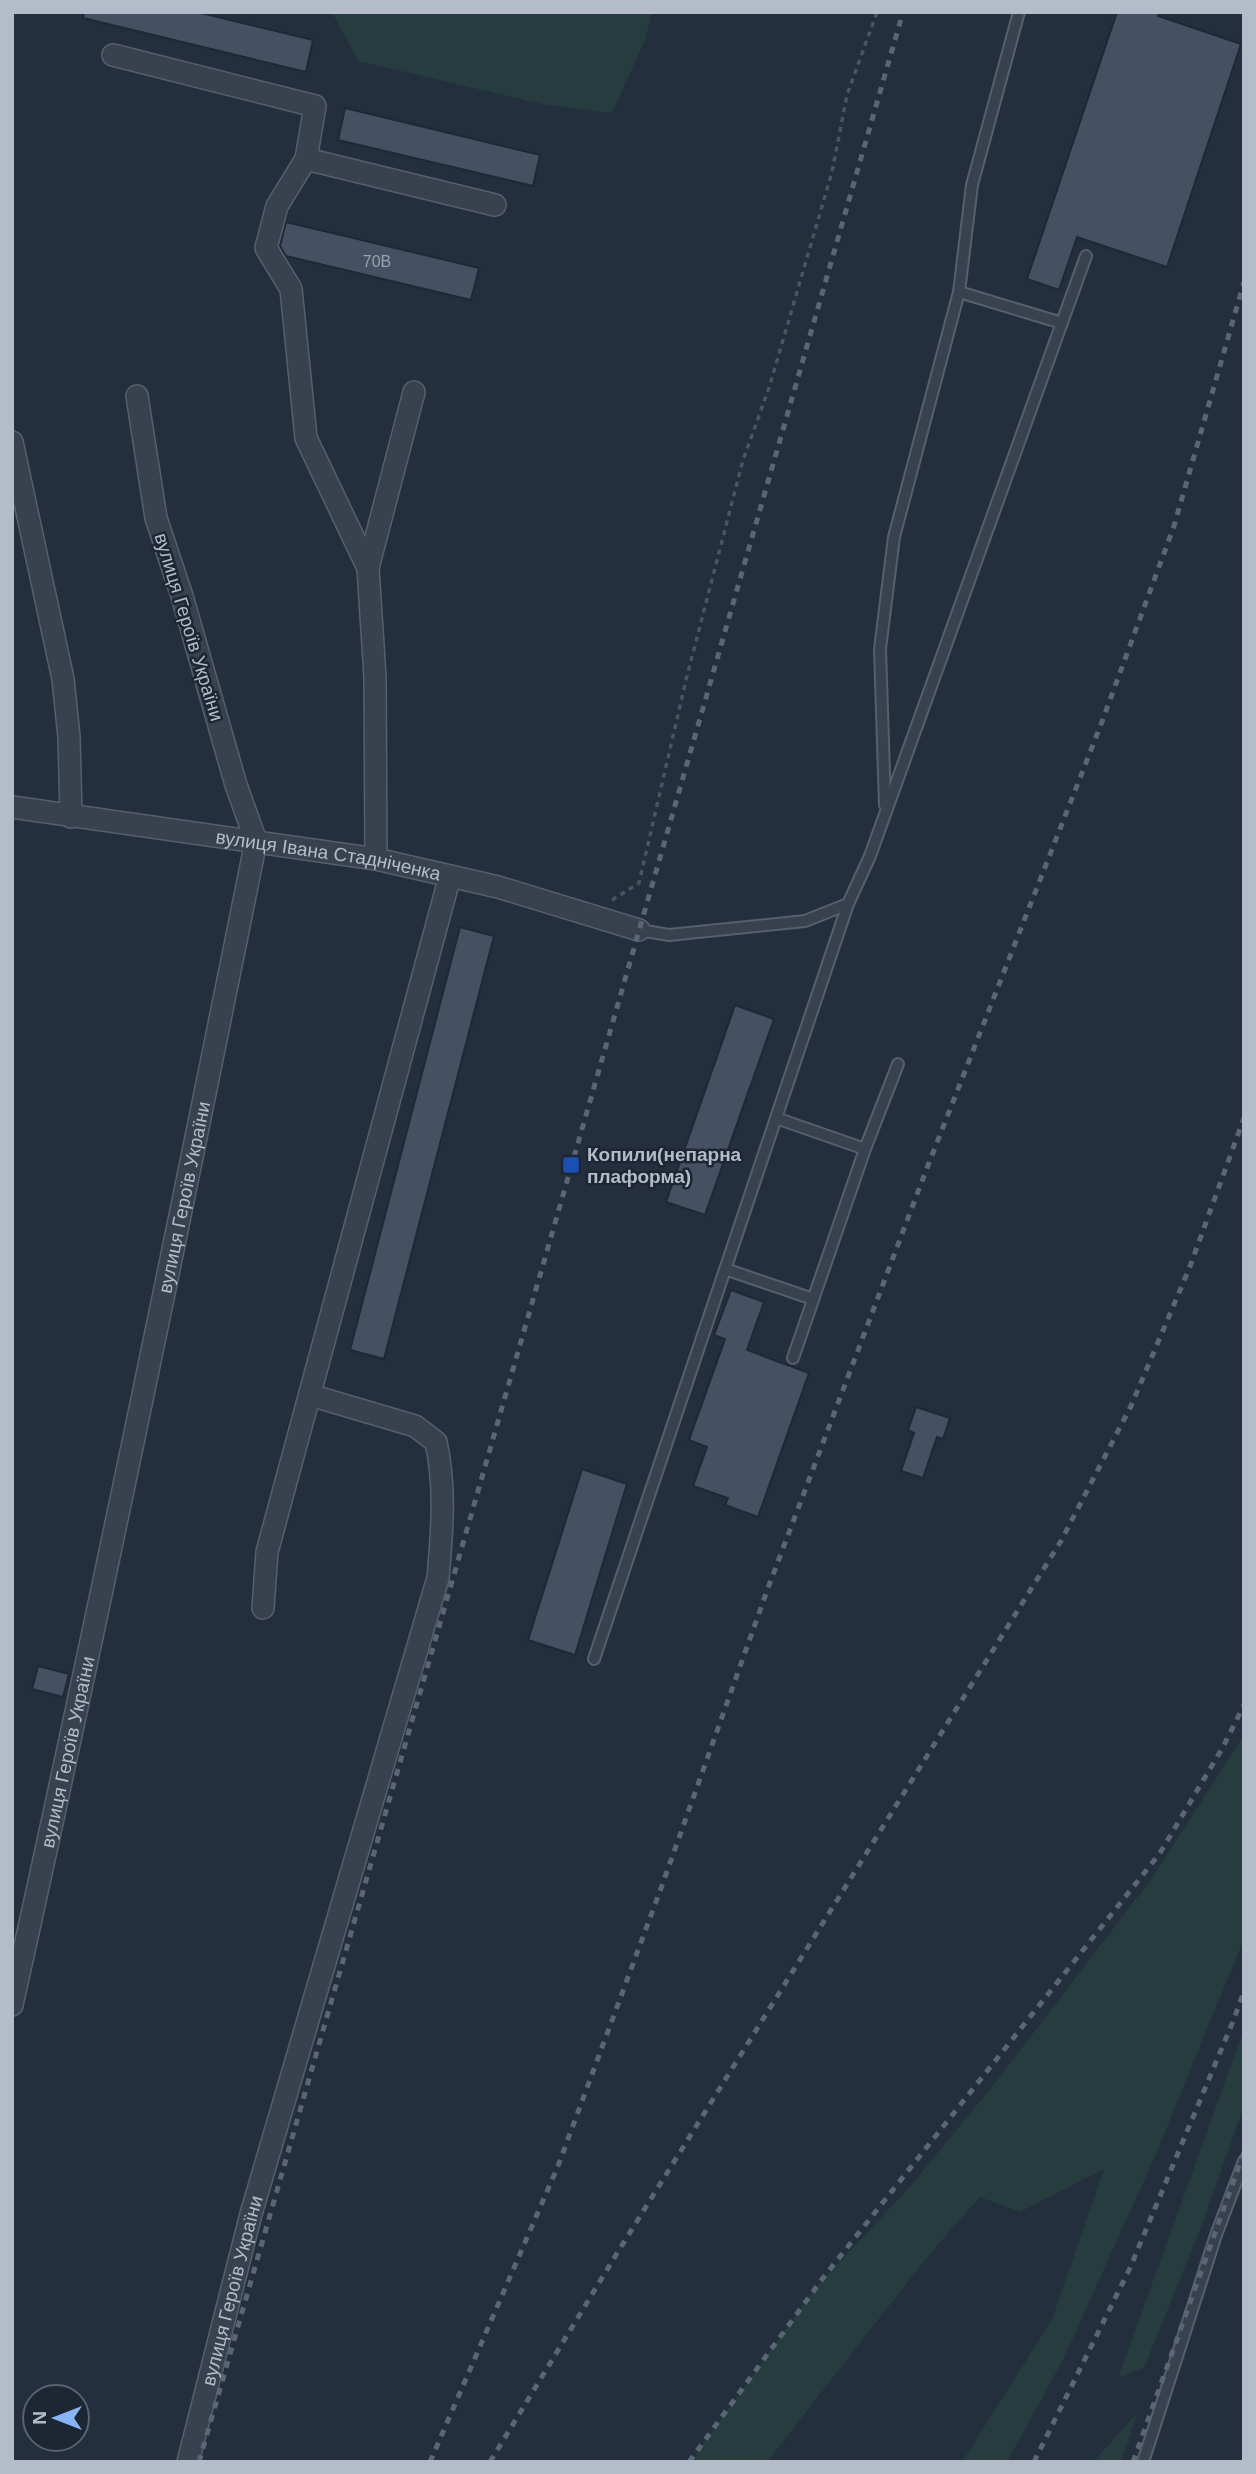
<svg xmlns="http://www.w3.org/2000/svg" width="1256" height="2474" viewBox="0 0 1256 2474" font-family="Helvetica,sans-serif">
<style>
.green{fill:#263c3f}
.building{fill:#455162;stroke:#1f2835;stroke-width:2}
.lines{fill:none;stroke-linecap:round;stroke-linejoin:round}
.service-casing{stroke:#565f6c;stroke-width:14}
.minor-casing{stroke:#565f6c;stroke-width:24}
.path{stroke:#44595c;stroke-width:3.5;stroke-dasharray:5 5;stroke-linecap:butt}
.service{stroke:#38414e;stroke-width:10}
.minor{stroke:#38414e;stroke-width:21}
.rail{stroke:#5a6575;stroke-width:5;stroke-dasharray:7 7;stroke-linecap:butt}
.transit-dot{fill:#1a4fb4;stroke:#1d2633;stroke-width:2.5}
.labels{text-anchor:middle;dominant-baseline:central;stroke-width:5;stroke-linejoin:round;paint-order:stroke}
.number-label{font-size:16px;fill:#98a1af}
.street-label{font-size:19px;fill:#b4bcc9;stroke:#1d2633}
.poi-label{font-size:19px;font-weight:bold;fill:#b4bcc9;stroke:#1d2633;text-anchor:start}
</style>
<rect width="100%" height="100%" fill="#242f3e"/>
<path class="green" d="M332,12H652L645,40L612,113L542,104L358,61Z
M1244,1735V1939L1153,2161L1063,2360L1007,2462H962L1052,2319L1104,2169L1020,2212L980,2197L928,2256L767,2462H690L817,2286L908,2189L995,2083L1152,1878Z
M1244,2029V2106L1203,2222L1144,2368L1118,2378Z
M1138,2412L1121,2462H1093Z"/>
<path class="building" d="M84,12H197L313,40L306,72L83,18Z
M1117,12H1160L1158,16L1241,44L1167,267L1077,237L1059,290L1027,279Z
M345,108L540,155L533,186L338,140Z
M286,222L479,268L471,300L286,256L280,246Z
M460,927L494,936L384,1359L350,1350Z
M735,1005L774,1019L705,1215L666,1202Z
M731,1290L764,1302L747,1350L809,1373L758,1517L725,1505L728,1498L693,1486L707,1447L689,1440L725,1339L714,1335Z
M916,1407L950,1418L943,1439L937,1437L923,1478L901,1471L914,1433L908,1430Z
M582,1469L627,1484L575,1655L528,1640Z
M38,1666L69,1674L63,1697L32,1689Z"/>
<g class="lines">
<defs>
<path id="service" d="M1019,12L972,185L959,292L1062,323
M885,805L880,649L894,537L959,292
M639,930L669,935L805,921L848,904L870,856L1086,256
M776,1118L865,1149L898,1064
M725,1269L813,1299
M793,1358L865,1149
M594,1659L848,904
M1143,2462L1216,2235L1244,2161"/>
<g id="minor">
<path d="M113,55L315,106L306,159L495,205"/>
<path d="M306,159L277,206L266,248L291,289L306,438L368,568"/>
<path d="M12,442L63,679L69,737L71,817"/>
<path id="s1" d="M12,807L376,859L498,887L639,930"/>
<path d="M376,859L375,677L368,568L414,392"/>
<path d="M263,1608L267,1552L450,876"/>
<path id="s2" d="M12,2005C98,1618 178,1230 256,841L236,785L182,596L156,518L137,396"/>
<path id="s3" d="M188,2462L251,2214L438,1578C442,1532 446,1487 436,1442L415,1426L310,1395"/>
</g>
</defs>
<use href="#service" class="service-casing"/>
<use href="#minor" class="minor-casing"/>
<path class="path" d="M612,900L639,883L686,680L743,460L769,388L832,172L847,95L877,12"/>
<use href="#service" class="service"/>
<use href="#minor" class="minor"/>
<path class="rail" d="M199,2462L903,12
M430,2462L558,2166L660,1891L768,1588L927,1168L1100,727L1174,526L1244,282
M490,2462L619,2250L1061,1541L1131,1406L1189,1269L1244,1118
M689,2462L823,2278L1160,1853L1223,1747L1244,1705
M1034,2462L1130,2268L1234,2019L1244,1991
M1133,2462L1244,2152"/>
</g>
<rect class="transit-dot" x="562" y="1156" width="18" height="18" rx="3.5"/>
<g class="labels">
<g class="number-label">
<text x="377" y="261">70В</text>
</g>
<g class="street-label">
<text transform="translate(189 627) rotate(73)">вулиця Героїв України</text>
<text stroke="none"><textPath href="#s1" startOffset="320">вулиця Івана Стадніченка</textPath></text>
<text stroke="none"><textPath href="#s2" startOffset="826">вулиця Героїв України</textPath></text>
<text stroke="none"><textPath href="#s2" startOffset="259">вулиця Героїв України</textPath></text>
<text stroke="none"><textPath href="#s3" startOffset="177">вулиця Героїв України</textPath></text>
</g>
<g class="poi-label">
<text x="587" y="1154">Копили(непарна<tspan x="587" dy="22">плаформа)</tspan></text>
</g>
</g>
<rect width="1256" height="2474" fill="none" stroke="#b4bcc9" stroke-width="28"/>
<g transform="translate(56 2418) rotate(270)"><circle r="33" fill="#1d2633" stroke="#59626f" stroke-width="2"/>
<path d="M0-5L12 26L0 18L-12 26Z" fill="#8ab4f8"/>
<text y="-10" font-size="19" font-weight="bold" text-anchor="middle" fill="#b4bcc9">N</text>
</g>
</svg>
